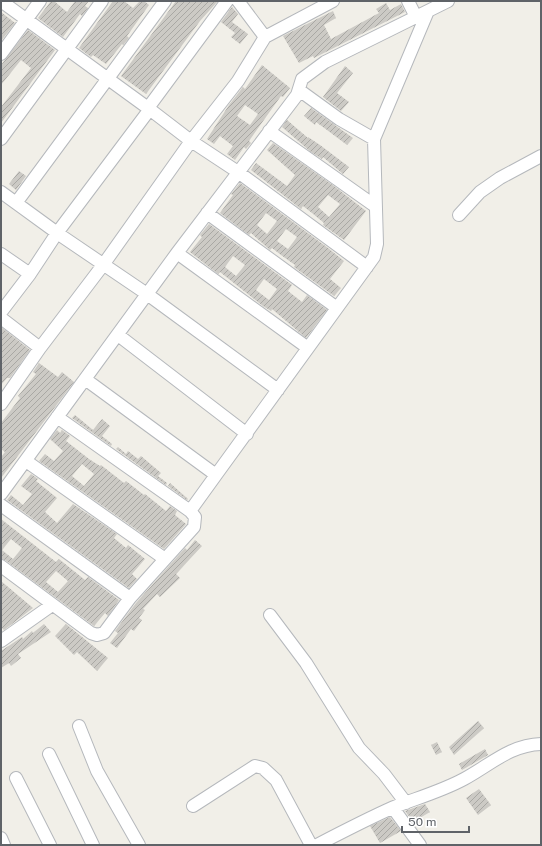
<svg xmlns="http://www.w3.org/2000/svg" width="542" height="846" viewBox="0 0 542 846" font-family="'Public Sans',sans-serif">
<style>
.building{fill:url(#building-hatch);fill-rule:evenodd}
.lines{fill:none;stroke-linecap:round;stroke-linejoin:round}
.minor-casing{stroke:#b5b8bc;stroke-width:14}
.minor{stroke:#fff;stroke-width:12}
</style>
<defs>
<pattern id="building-hatch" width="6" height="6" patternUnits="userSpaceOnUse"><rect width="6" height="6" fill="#cccac5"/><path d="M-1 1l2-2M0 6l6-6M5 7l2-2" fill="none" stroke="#a9a8a4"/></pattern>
</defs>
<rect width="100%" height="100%" fill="#f1efe8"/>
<path class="building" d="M51,1H54L67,12L75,1H89L85,6L88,8L82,16L80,14L63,37L38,18Z
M113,1H124L133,8L140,1H144L149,5L127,36L129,38L123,45L122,44L106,64L93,55L91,57L79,48Z
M176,1H218L200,21L146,94L121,76Z
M386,3L390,10L401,4L405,12L314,58L313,56L299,63L283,36L333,11L336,18L324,25L331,39L379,13L376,9Z
M232,7L238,14L232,22L248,34L240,44L231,37L235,33L221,22Z
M1,12L15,23L1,41Z
M28,30L55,50L1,123V107L31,68L21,60L1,85V65Z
M262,65L290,88L283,97L281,96L256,131L249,141L251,143L246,149L244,147L235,160L227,154L233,146L220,136L214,144L207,139L229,105L243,87L245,89ZM245,105L258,114L250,125L237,116Z
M345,66L353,73L337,93L349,102L341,111L323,97Z
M311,108L353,138L347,145L327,130L316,122L315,125L304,116Z
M287,120L308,138V137L320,145L349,167L343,174L323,157L322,159L311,152L282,127Z
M273,143L334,186L366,211L344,240L323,225L324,223L312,213L303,206L301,209L251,170L256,163L287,186L295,175L267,150ZM328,195L340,204L329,217L318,207Z
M19,171L26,176L16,190L9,184Z
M240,183L328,248L344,261L330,279L341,288L334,296L294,267L295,265L281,255L272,248L270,250L251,233L249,235L220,213L233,195L231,194ZM266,213L277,221L267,234L257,225ZM286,229L297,237L288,249L277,241Z
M209,224L292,285L288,291L302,302L307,295L327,310L306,338L272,309L271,311L263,306L220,272L218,274L190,252L202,237L200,235ZM233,256L245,265L236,276L225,267ZM264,279L277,289L269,300L256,290Z
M1,327L30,350L10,378H7L1,385Z
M39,363L58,377L62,372L74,382L1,478V457L5,452L1,449V423L20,398L18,396L36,374L33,372Z
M75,415L93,430L102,419L110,426L102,436L112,444L111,446L72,418Z
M57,430L60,433L62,430L70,436L66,441L89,459L100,466L101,465L124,483L126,481L144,495L145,494L166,511L170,506L177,511L175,515L186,524L164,549L39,461L45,454L54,461L63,451L50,439ZM82,464L94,474L84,486L72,476Z
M118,447L126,454L128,451L138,459L141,456L161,473L158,476L167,483L166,485L116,449Z
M31,474L38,479L36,481L57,498L45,512L57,523L73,504L117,534L114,538L126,548L128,545L145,559L132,574L137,579L129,588L7,500L11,495L23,505L32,494L21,486Z
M170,483L188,499L187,500L168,486Z
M1,519L56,562L59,559L85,580L88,577L119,600L108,616L105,613L94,626L5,560L1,559ZM11,539L22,548L13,559L2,550ZM56,571L68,581L58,592L46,582Z
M195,540L202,546L176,574L180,578L160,597L157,594L143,609L145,610L139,618L142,620L134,631L131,629L117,648L110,643L118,633L115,631L136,603L185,548L187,550Z
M1,581L33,608L4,630L1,627Z
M44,624L51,632L18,654L21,658L11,666L9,663L1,668V651L22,637L23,639L32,631L33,633Z
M66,624L108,658L97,671L77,652L74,655L55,636Z
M478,721L484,728L454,755L449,747Z
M437,742L442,752L436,755L431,745Z
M485,749L488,755L462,770L459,764Z
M479,789L491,805L478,815L466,798Z
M425,804L430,812L413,822L405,811Z
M390,817L401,831L380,843L370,826Z"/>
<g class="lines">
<defs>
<path id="minor" d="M1,1L148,108L191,141L238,172L367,267
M238,1L265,37
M408,1L416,17
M1,54L40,1
M299,90L339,119L374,139
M148,108L227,1
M269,131L375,206
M1,139L102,1
M1,192L60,235L147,294L278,390
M16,203L165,1
M207,213L337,308
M459,215L480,192L500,178L541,156
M177,253L308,348
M1,254L30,274
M1,312L30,274L57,233L150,109
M1,318L40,348
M118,335L247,434
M85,379L216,475L190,511
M1,404L40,348L103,265L191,141L238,81L265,37L333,1
M26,461L165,559
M216,475L374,257L377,244L374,139L428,11
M1,494L177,253L297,95L302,79L325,62L448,1
M1,505L130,598
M1,566L91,633L97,635L104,633L130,598L194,527L195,517L190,511L57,417
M270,615L306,663L359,748L384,774L406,803
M1,641L52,605
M79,726L97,771L139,845
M49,754L93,845
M16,778L50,845
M193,806L255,766L263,768L276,780L311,845
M393,808L420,845
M1,838L4,845
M317,845C342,832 367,819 394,807C417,798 442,791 464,779C490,765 510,745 541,744"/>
</defs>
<use href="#minor" class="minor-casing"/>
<use href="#minor" class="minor"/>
</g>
<rect width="542" height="846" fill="none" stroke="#5f6368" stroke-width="4"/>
<path d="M402 826v6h67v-6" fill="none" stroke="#5f6368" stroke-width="2"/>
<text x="408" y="826" font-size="12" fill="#5f6368" stroke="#ffffff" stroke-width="3" paint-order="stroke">50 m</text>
</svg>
